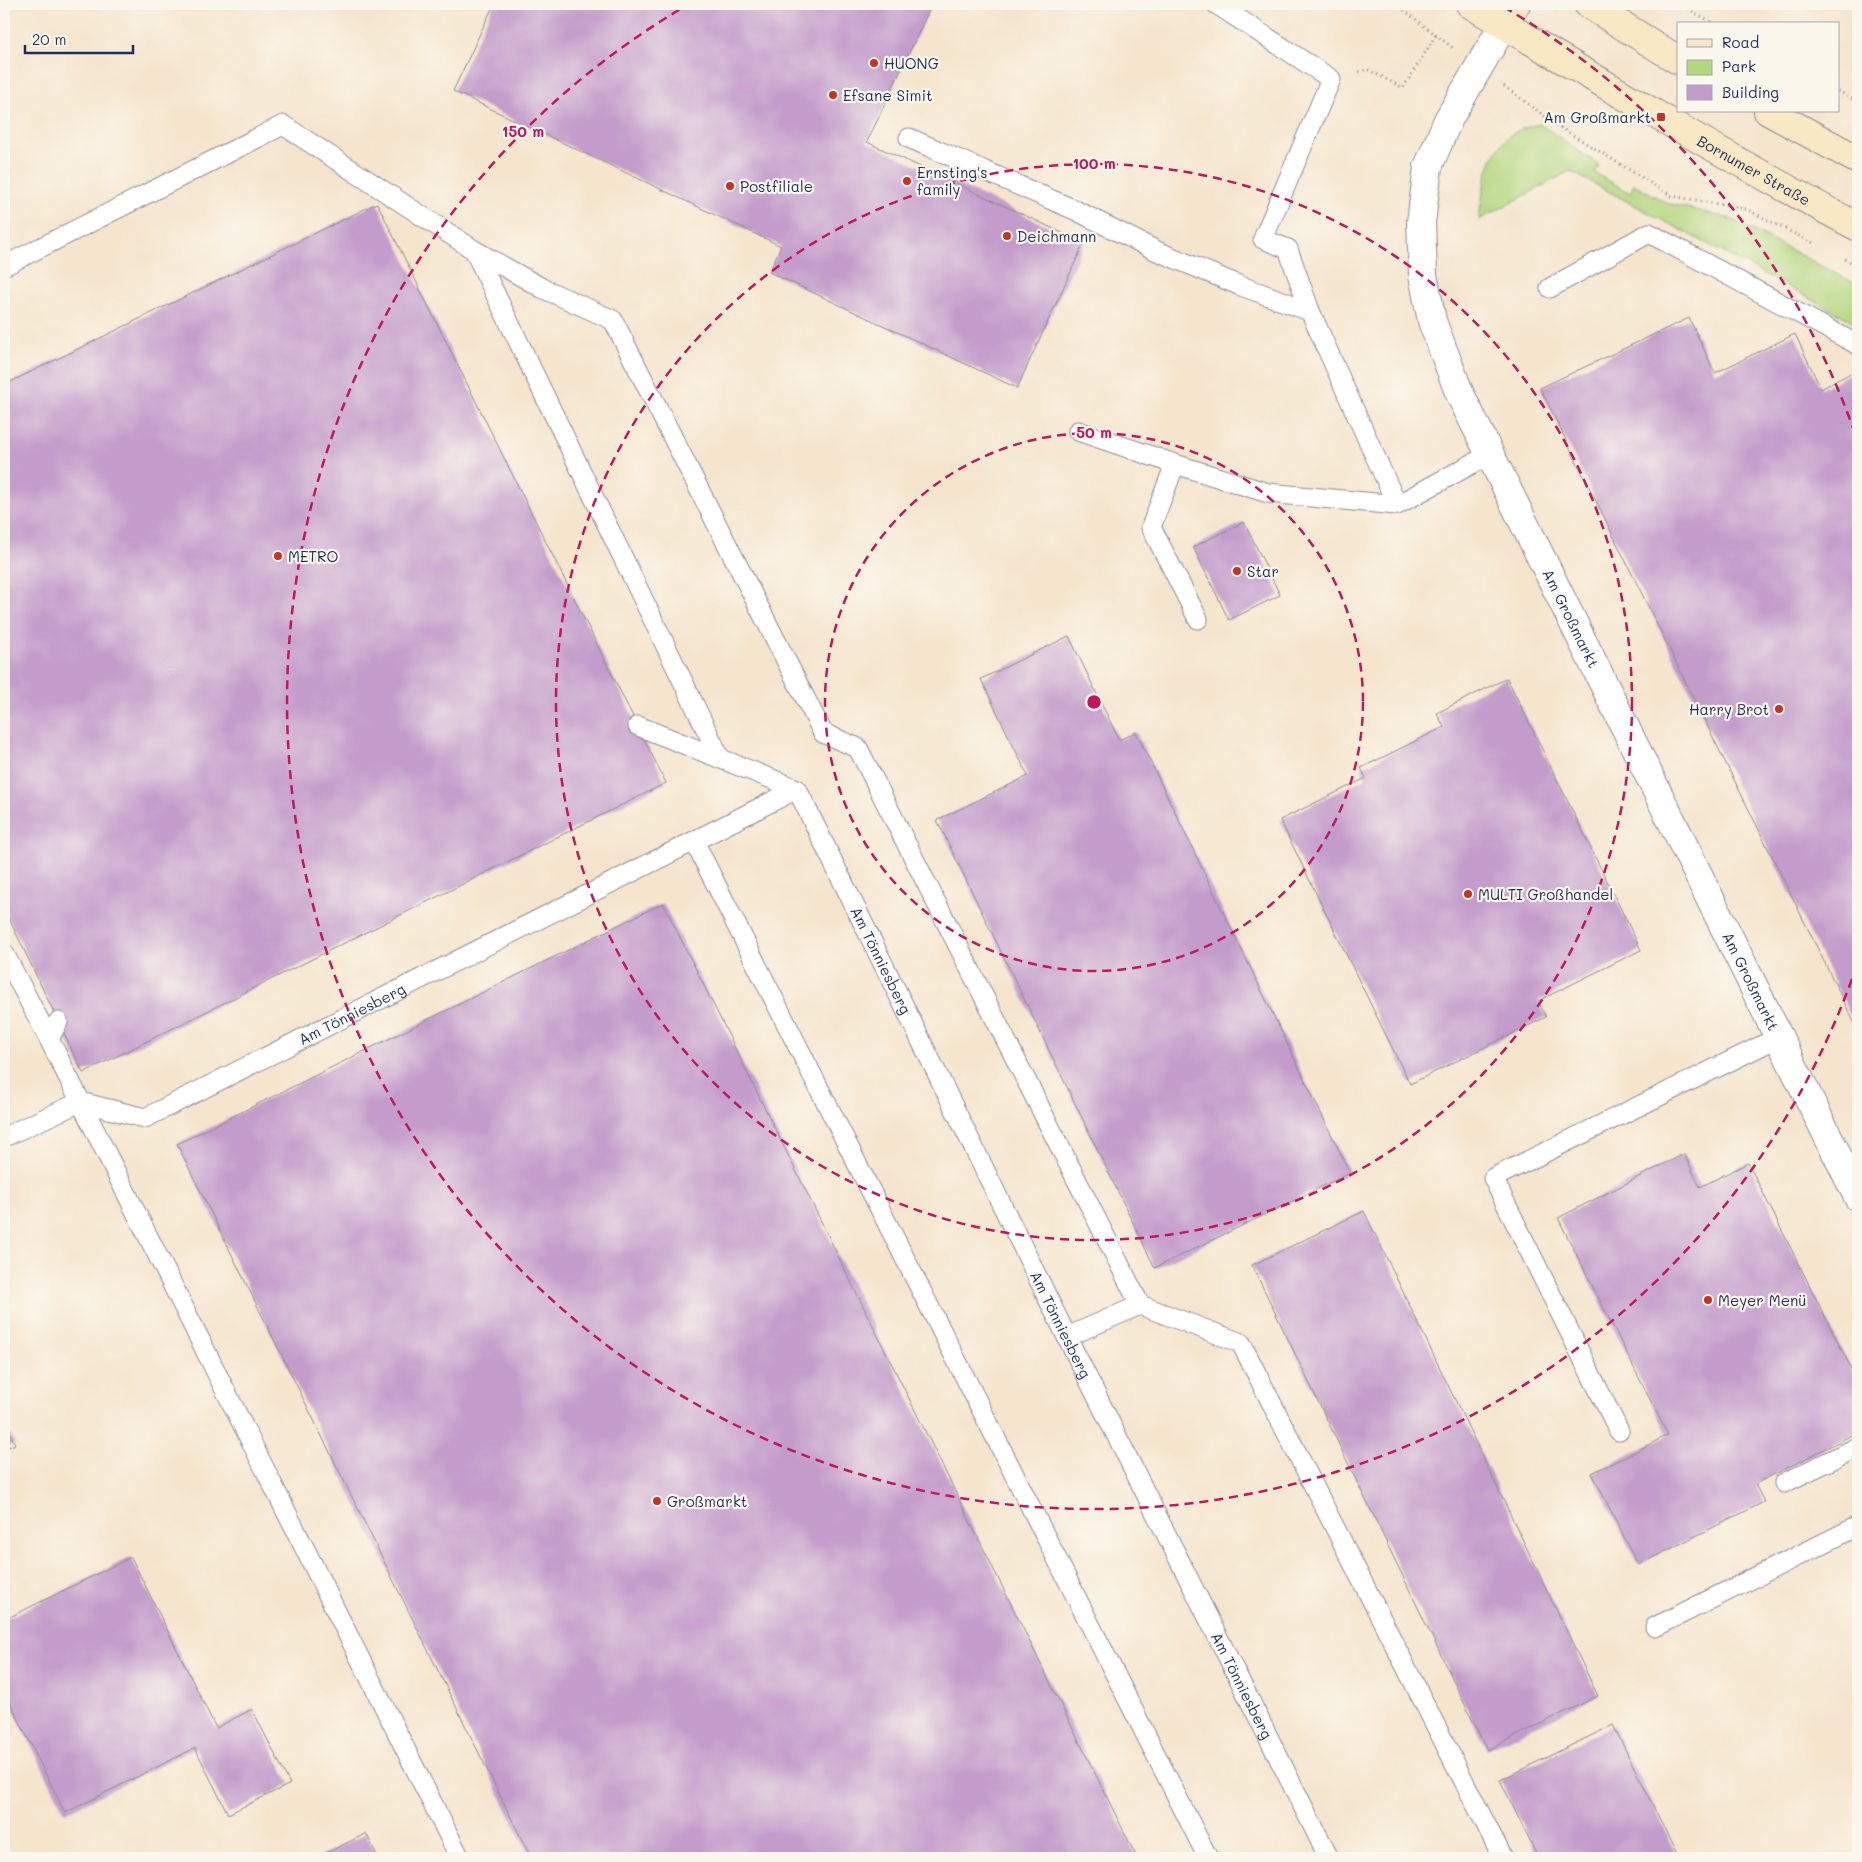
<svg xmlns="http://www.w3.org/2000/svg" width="1862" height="1862" viewBox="0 0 1862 1862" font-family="Mali,sans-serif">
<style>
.green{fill:#b3d67e;stroke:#67826e}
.building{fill:#c39ccb}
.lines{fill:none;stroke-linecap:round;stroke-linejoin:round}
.lane-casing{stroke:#888a96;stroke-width:21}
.street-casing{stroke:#888a96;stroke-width:30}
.secondary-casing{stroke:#888a96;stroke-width:30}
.path{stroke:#888a96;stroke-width:3;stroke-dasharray:1 4;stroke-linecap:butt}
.lane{stroke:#fff;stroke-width:19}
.street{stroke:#fff;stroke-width:28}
.secondary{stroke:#f8e8c3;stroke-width:28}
.ring{fill:none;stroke:#c2185b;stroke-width:2.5;stroke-dasharray:9 6}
.poi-dot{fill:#c8321e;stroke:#fbf7ec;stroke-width:2}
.labels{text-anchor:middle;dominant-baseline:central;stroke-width:4.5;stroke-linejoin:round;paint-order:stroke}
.poi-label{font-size:15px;fill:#1b2f5e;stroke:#fbf7ec;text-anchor:start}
.street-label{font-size:15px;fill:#1b2f5e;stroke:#fbf7ec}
.centre{fill:#c2185b;stroke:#fbf7ec;stroke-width:2.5}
.ring-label{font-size:15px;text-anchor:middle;font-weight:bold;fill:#c2185b;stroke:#fbf7ec;stroke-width:4.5;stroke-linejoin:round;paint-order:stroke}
</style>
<rect width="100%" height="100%" fill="#fbf7ec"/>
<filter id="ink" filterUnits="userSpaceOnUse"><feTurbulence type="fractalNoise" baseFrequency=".02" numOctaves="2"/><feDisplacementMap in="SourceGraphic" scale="10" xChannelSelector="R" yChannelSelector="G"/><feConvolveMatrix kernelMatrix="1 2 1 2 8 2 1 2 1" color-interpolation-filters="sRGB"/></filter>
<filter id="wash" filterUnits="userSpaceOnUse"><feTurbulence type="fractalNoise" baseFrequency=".0096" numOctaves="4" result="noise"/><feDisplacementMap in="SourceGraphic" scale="20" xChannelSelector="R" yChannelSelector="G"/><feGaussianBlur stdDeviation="1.12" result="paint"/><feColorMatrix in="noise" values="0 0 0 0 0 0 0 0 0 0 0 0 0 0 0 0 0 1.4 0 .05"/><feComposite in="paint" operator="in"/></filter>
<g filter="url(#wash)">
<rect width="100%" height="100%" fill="#f5e5cd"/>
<path class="green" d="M1540,124L1599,165L1595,173L1630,193L1634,184L1667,203L1731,219L1858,285V324L1570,171L1479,220C1482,195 1486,160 1505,140C1514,130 1527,127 1540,124Z"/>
<g id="blocks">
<path class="building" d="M494,4H932L867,142L1084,243L1017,388L769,272L781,246L453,91Z
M377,203L666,783L83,1073L4,908V385Z
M1689,318L1715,373L1795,334L1821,389L1858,369V1030L1540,388Z
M1244,522L1280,595L1229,620L1193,547Z
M1069,636L1119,740L1136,732L1350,1173L1155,1268L937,820L1028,776L981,679Z
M1507,678L1641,950L1538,1001L1546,1017L1410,1084L1280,820L1366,778L1361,768L1444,727L1437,713Z
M663,903L1137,1858H531L177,1144Z
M1684,1154L1700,1187L1748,1163L1858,1382V1432L1755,1484L1764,1502L1638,1565L1592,1473L1668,1435L1558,1218Z
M1364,1211L1598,1696L1487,1750L1252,1265Z
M4,1421L15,1444L4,1449Z
M131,1557L216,1728L252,1709L290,1784L228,1814L195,1748L65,1813L4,1690V1620Z
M1613,1725L1679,1858H1538L1500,1780Z
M366,1833L378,1858H316L359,1837Z"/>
</g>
</g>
<g filter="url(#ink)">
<use href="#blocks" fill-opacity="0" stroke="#888a96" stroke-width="1"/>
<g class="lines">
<defs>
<g id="lane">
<path d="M1216,4L1331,79L1263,239L1288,249L1310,311L1397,505"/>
<path d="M909,138L1075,210L1157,251L1241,286L1310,311"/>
<path d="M474,250L720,758"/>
<path d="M4,266L283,125L474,250L542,288L613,320L823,733L858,748L1140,1305"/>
<path d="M1550,288L1649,233L1858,345"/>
<path d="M1078,431L1175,464L1268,493L1397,505L1490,454"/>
<path d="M1175,464L1151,527L1198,619"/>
<path id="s1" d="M638,726L797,789L1067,1337L1329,1858"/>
<path d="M694,841L1208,1858"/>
<path d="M4,953L49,1039"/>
<path d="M58,1022L49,1039L460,1858"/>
<path id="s2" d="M4,1137L80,1102L145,1118L797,789"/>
<path d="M1067,1337L1140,1305L1241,1343L1503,1858"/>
<path d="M1619,1431L1493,1178L1779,1037"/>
<path d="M1784,1483L1858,1447"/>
<path d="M1655,1627L1858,1526"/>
</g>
<g id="street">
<path id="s3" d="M1504,24L1448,120L1428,167L1421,222L1423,275L1432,321L1459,392L1858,1197"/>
</g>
<g id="secondary">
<path id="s4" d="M1470,4C1598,81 1726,157 1858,227"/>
<path d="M1588,4L1678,60"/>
<path d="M1504,24L1516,4"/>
<path d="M1768,111L1858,160"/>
</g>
</defs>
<use href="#lane" class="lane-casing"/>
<use href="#street" class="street-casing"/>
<use href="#secondary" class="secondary-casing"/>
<path class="path" d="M1396,4L1453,48
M1679,4L1715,24
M1359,72L1367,69L1403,88L1436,35
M1504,86L1558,126L1672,196L1746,209L1813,243
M1838,91L1858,102
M1845,259L1858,266"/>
<use href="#lane" class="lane"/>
<use href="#street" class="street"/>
<use href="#secondary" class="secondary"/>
</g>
</g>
<g class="ring">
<circle cx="1094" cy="702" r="269"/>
<circle cx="1094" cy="702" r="538"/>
<path d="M1857 965A807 807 0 1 1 684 7M1504 7A807 807 0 0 1 1857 439"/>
</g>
<g class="poi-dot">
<circle cx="874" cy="63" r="5"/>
<circle cx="833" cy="95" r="5"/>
<rect x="1656" y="112" width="10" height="10" rx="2.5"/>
<circle cx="907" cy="181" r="5"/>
<circle cx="730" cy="186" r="5"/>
<circle cx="1007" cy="236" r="5"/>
<circle cx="278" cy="556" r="5"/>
<circle cx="1237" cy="571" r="5"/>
<circle cx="1779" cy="709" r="5"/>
<circle cx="1468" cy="894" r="5"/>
<circle cx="1708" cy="1300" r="5"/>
<circle cx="657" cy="1501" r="5"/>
</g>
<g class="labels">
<g class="poi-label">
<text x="884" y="63">HUONG</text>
<text x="843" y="95">Efsane Simit</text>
<text x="1651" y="117" text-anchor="end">Am Großmarkt</text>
<text x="917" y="172">Ernsting's<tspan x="917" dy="17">family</tspan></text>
<text x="740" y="186">Postfiliale</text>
<text x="1017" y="236">Deichmann</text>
<text x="288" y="556">METRO</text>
<text x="1247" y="571">Star</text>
<text x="1769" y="709" text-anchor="end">Harry Brot</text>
<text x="1478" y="894">MULTI Großhandel</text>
<text x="1718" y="1300">Meyer Menü</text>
<text x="667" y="1501">Großmarkt</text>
</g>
<g class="street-label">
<text stroke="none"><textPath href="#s4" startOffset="329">Bornumer Straße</textPath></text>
<text stroke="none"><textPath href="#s3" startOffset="646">Am Großmarkt</textPath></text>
<text stroke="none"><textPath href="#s1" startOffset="362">Am Tönniesberg</textPath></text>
<text stroke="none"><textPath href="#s3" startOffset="1051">Am Großmarkt</textPath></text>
<text stroke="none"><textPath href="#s2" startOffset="382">Am Tönniesberg</textPath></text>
<text stroke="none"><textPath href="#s1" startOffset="768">Am Tönniesberg</textPath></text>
<text stroke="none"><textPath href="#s1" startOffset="1172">Am Tönniesberg</textPath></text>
</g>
</g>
<circle cx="1094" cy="702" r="8" class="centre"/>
<g class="ring-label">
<text x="523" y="137">150 m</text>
<text x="1094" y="169">100 m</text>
<text x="1094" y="438">50 m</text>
</g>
<rect width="1862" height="1862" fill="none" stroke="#fbf7ec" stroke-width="20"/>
<rect x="1677" y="22" width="162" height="90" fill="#fbf7ec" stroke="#a1a7b3"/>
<rect x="1687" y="39" width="25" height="8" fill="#f8e8c3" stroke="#a1a7b3"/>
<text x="1722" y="48" font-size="15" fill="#1b2f5e">Road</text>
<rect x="1687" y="60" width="25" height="15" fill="#b3d67e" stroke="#a1a7b3"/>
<text x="1722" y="72" font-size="15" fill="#1b2f5e">Park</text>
<rect x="1687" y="85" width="25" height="15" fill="#c39ccb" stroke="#a1a7b3"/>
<text x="1722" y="98" font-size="15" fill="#1b2f5e">Building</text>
<path d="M25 45v8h108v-8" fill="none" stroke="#1b2f5e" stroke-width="2.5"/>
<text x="32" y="45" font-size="15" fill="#1b2f5e" stroke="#fbf7ec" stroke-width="4" paint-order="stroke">20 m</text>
</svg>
